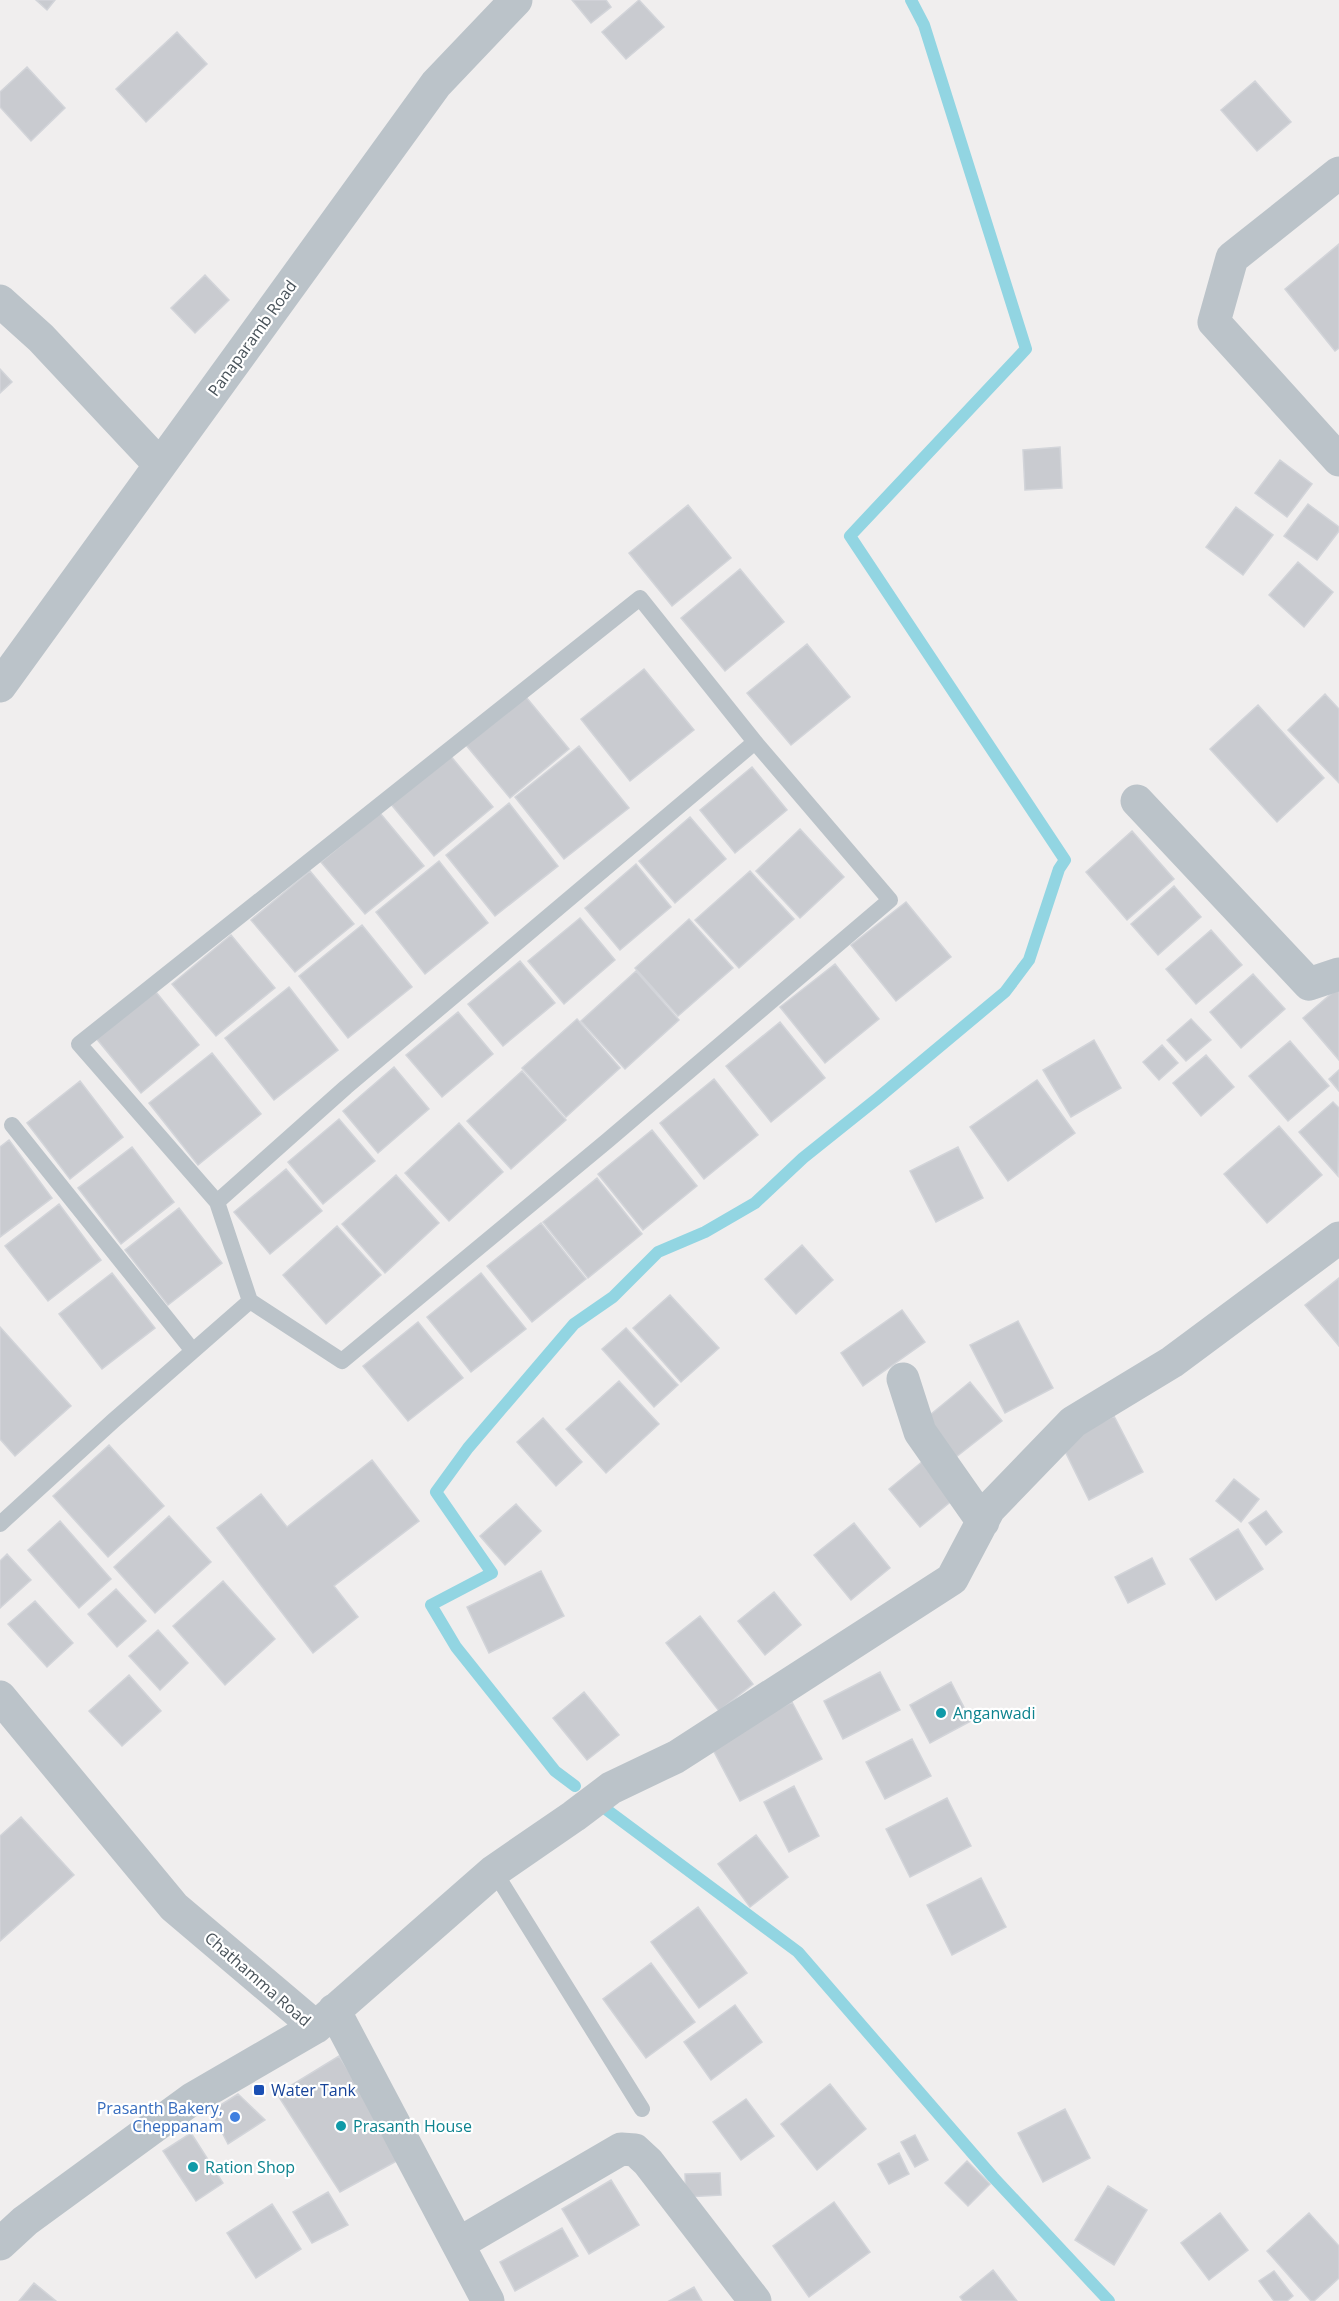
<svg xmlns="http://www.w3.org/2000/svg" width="1339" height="2301" viewBox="0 0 1339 2301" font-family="'Open Sans',sans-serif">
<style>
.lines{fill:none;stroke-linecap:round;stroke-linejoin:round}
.stream{stroke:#92d5e2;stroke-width:12}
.building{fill:#c9cbd0;stroke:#d2d4d9;stroke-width:1.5}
.lane{stroke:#bbc3c9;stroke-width:16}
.street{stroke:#bbc3c9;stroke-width:33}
.culture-dot{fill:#0f9aa8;stroke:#fff;stroke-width:2}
.transit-dot{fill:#1a4fb4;stroke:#fff;stroke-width:2}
.shop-dot{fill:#3f7fe0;stroke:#fff;stroke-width:2}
.labels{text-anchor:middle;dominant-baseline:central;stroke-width:4.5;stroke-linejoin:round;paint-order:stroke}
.street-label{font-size:16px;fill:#485259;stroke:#fff}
.culture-label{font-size:16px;fill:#0d838f;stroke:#fff;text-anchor:start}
.transit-label{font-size:16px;fill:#164399;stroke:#fff;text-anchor:start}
.shop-label{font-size:16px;fill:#366cbe;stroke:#fff;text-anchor:end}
</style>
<rect width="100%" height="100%" fill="#f0eeee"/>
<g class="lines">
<path class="stream" d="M575,1786L555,1771L456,1647L431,1605L492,1573L436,1492L468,1448L574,1324L613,1297L658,1252L705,1232L755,1203L803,1158L878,1098L1005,992L1029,960L1059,869L1065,860L850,536L1026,349L924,25L911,0
M607,1810L798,1952L993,2177L1109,2301"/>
</g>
<path class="building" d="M36,0H55L47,10Z
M572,0H606L611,7L591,23Z
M639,0L664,27L626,59L602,32Z
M177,32L207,64L146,122L116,89Z
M27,67L65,108L31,141L0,107V92Z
M1255,81L1291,122L1257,151L1221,110Z
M1339,244V348L1335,351L1285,289Z
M205,275L229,300L195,333L171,308Z
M0,369L12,382L0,393Z
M1060,447L1062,488L1025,490L1023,450Z
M1280,460L1312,484L1287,517L1255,493Z
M1308,504L1339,527V531L1317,560L1284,536Z
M688,505L731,558L672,606L629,553Z
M1236,507L1273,535L1243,575L1206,547Z
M1298,562L1333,592L1304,627L1269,595Z
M740,569L784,622L725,671L681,618Z
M807,644L850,697L791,745L747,693Z
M644,669L694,730L630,781L581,719Z
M1325,694L1339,709V783L1288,730Z
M526,697L569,749L510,798L466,745Z
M1258,705L1324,778L1277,822L1210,749Z
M579,746L629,808L564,859L515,797Z
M449,754L493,807L434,856L390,803Z
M752,767L787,810L735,853L700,810Z
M509,803L558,866L495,916L446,855Z
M380,813L424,866L365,914L321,862Z
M690,817L726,859L675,903L639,861Z
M800,829L844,877L800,918L756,871Z
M1132,831L1174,879L1127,920L1086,872Z
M439,861L488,923L425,974L376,912Z
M636,864L671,907L620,950L585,908Z
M310,871L354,924L295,972L251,920Z
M750,871L794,919L739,968L695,920Z
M1174,886L1201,917L1158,955L1131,924Z
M906,902L951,957L896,1001L851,945Z
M580,918L615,960L564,1004L528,961Z
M689,919L733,968L678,1016L635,968Z
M362,925L412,987L348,1038L299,976Z
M1211,930L1242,965L1196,1004L1166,969Z
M231,935L275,988L216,1036L172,984Z
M520,961L555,1003L503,1046L468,1004Z
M835,964L879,1019L825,1063L780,1007Z
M636,971L679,1020L625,1069L581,1021Z
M1253,974L1285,1009L1241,1048L1210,1012Z
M289,987L338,1050L274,1100L225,1038Z
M1339,987V1060L1303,1018Z
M156,992L199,1045L141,1093L96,1038Z
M458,1012L493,1054L442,1097L406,1055Z
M577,1019L620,1068L566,1117L522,1068Z
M1191,1019L1211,1040L1186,1061L1167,1040Z
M780,1022L825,1078L771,1122L726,1066Z
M1094,1040L1121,1088L1071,1117L1043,1070Z
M1290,1041L1329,1086L1288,1121L1249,1076Z
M1162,1045L1178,1063L1159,1080L1143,1062Z
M212,1053L261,1114L198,1165L149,1103Z
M1206,1055L1234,1087L1201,1116L1173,1083Z
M394,1067L429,1109L378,1153L343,1111Z
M1339,1070V1091L1329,1079Z
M522,1071L566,1120L511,1169L467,1121Z
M714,1079L758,1135L704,1179L660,1123Z
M1037,1080L1075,1133L1008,1181L970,1127Z
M80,1081L123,1137L70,1179L27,1123Z
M1333,1102L1339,1108L1338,1176L1299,1132Z
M339,1119L375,1161L323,1204L288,1162Z
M459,1123L503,1172L449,1221L405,1173Z
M1279,1126L1322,1175L1267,1223L1224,1174Z
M652,1130L697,1186L643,1230L598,1174Z
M9,1140L52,1198L0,1237V1147Z
M132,1147L174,1202L121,1244L78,1188Z
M958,1147L983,1198L936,1222L910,1171Z
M286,1169L322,1211L270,1254L234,1212Z
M396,1175L439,1223L385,1273L342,1224Z
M597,1178L642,1234L588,1278L543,1222Z
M59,1204L101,1260L48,1301L5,1246Z
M179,1208L222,1263L168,1305L125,1250Z
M541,1223L586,1279L532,1322L487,1266Z
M337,1226L381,1275L326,1324L283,1275Z
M802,1245L833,1280L796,1314L765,1279Z
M112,1273L155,1328L102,1369L59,1314Z
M481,1273L526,1329L471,1372L427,1317Z
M1339,1278V1346L1305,1305Z
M670,1295L719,1348L681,1382L633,1328Z
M902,1310L925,1342L863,1386L841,1353Z
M1018,1321L1053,1388L1005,1413L970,1345Z
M418,1322L463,1378L408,1421L363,1366Z
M0,1327L71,1406L15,1456L0,1439Z
M626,1328L678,1385L654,1407L602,1349Z
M619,1381L659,1424L606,1473L566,1429Z
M970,1382L1002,1421L956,1457L925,1419Z
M1114,1416L1143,1472L1089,1500L1061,1443Z
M543,1418L582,1462L556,1486L517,1442Z
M109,1445L164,1506L108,1557L53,1496Z
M372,1460L419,1521L334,1586L358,1617L313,1653L217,1528L261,1494L287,1527Z
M923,1461L954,1499L920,1527L889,1489Z
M1234,1479L1259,1499L1241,1522L1216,1501Z
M516,1504L541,1531L505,1565L480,1536Z
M1266,1511L1282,1532L1266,1545L1249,1523Z
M169,1516L211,1562L155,1613L114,1567Z
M60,1521L111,1579L79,1608L28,1550Z
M854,1523L890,1568L851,1600L814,1555Z
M1238,1529L1263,1569L1216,1600L1190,1559Z
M7,1554L31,1580L0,1608V1561Z
M1152,1558L1165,1584L1128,1603L1115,1577Z
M541,1571L564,1616L489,1653L467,1607Z
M223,1581L275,1639L225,1685L173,1626Z
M116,1589L146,1621L117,1647L88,1614Z
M774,1592L801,1625L765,1655L738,1621Z
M35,1601L73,1643L47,1667L8,1624Z
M700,1616L753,1684L719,1711L666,1643Z
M158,1630L188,1663L160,1690L129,1656Z
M880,1672L900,1710L843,1739L824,1701Z
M129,1675L161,1711L122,1746L89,1711Z
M951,1682L971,1721L930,1743L910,1705Z
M584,1692L619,1735L587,1760L553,1718Z
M792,1702L822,1759L740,1801L710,1744Z
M912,1739L931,1776L885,1799L866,1762Z
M794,1786L819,1836L789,1852L764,1802Z
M947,1798L971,1846L910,1877L886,1829Z
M21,1817L74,1875L0,1941V1836Z
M756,1835L788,1877L750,1907L718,1864Z
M981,1878L1006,1927L952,1955L927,1905Z
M698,1907L747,1973L699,2008L651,1942Z
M651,1963L695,2022L646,2058L603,1999Z
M735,2005L762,2042L711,2080L684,2042Z
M339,2056L404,2157L340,2192L277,2094Z
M830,2084L866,2129L817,2170L781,2124Z
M238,2094L265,2120L228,2144L211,2111Z
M746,2099L774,2136L741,2160L713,2122Z
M1065,2109L1090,2158L1043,2182L1018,2133Z
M191,2133L223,2183L196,2201L163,2151Z
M915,2135L928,2160L915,2167L901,2142Z
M899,2153L909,2174L889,2184L878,2164Z
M967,2161L990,2184L968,2206L945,2183Z
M720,2173L721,2195L686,2197L685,2174Z
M611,2180L639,2225L589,2254L562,2209Z
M1108,2186L1147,2210L1114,2265L1075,2240Z
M328,2192L348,2225L312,2243L293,2212Z
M834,2202L870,2252L809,2297L773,2246Z
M272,2204L301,2249L256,2278L227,2233Z
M1220,2213L1248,2250L1209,2280L1181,2243Z
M1309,2213L1339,2246V2278L1314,2301H1311L1267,2251Z
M562,2228L578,2256L515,2291L500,2262Z
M993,2270L1017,2301H963L960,2297Z
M1274,2271L1293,2296L1287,2301H1274L1259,2281Z
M34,2283L56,2301H19Z
M694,2287L702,2301H669Z"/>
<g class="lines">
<path class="lane" d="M12,1125L193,1351
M250,1301L217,1202L346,1087L755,742
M0,1524L113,1421L250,1301L342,1361L607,1141L890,900L755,742L640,598L79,1044L217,1202
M494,1871L642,2109"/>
<path class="street" d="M1339,173L1232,258L1214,322L1339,460
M0,301L41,338L160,465
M0,686L436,84L516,0
M1137,801L1309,984L1339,974
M903,1379L920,1432L983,1522
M0,1697L174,1907L316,2027L192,2099L25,2221L0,2244
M334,2010L488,2301
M316,2027L494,1871L574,1816L611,1788L676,1757L952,1579L989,1509L1073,1422L1172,1362L1339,1238
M458,2244L621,2149L635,2150L648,2162L755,2301"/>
</g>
<g class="culture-dot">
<circle cx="941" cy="1713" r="6"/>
<circle cx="341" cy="2126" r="6"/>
<circle cx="193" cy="2167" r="6"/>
</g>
<rect class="transit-dot" x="253" y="2084" width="12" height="12" rx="3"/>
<circle class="shop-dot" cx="235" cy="2117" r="6"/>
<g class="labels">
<g class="street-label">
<text transform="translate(252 338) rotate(-54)">Panaparamb Road</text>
<text transform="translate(258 1979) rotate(41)">Chathamma Road</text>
</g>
<g class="culture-label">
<text x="953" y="1713">Anganwadi</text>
<text x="353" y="2126">Prasanth House</text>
<text x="205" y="2167">Ration Shop</text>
</g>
<g class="transit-label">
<text x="271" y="2090">Water Tank</text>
</g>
<g class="shop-label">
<text x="223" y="2108">Prasanth Bakery,<tspan x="223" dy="18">Cheppanam</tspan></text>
</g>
</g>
</svg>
